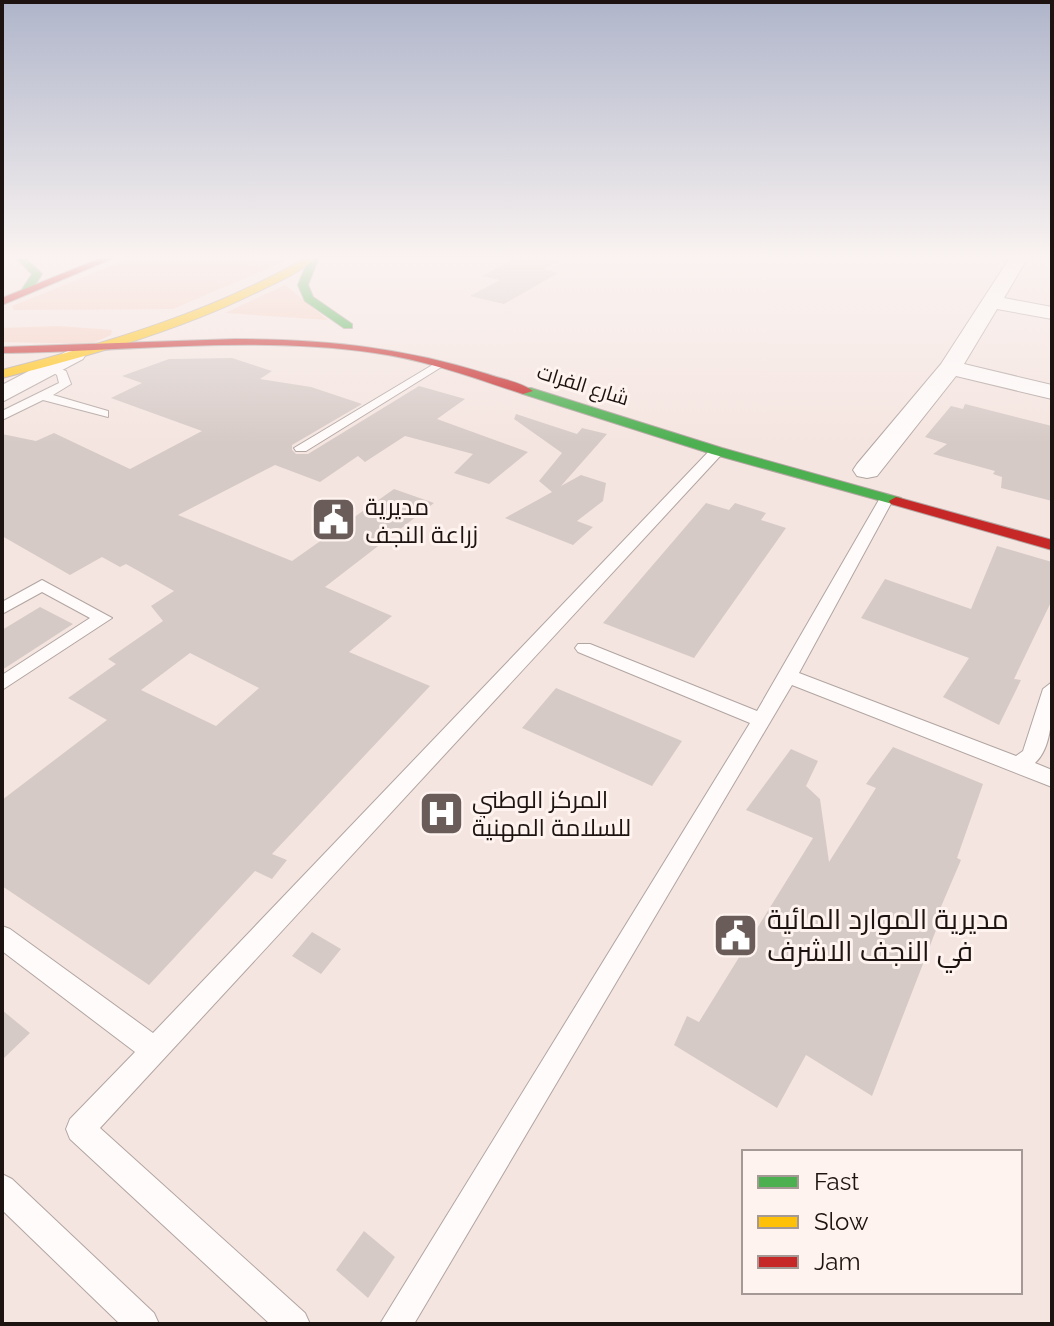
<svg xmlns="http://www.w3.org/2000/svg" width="1054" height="1326" viewBox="0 0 1054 1326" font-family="Raleway,Cairo,sans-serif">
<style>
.green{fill:#f6d0c3}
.building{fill:#d6cac6;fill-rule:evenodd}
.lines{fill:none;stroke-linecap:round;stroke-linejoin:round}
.lane-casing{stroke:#b1a5a1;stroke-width:2}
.street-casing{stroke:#b1a5a1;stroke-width:2}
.fast-casing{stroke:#b1a5a1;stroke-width:2}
.slow-casing{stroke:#b1a5a1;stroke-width:2}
.jam-casing{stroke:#b1a5a1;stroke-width:2}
.lane{fill:#fefbfa;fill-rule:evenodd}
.street{fill:#fefbfa;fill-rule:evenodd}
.fast{fill:#4caf50;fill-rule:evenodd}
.slow{fill:#ffc107;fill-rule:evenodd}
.jam{fill:#c62828;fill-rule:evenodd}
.labels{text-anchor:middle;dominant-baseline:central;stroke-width:6;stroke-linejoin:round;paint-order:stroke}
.far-street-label{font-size:20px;fill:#1d1310;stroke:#fff3ef}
.poi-label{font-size:24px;fill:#1d1310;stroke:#fff3ef;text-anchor:start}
.near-poi-label{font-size:28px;fill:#1d1310;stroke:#fff3ef;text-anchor:start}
</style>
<rect width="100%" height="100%" fill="#f5e5e0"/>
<path class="green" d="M129,259H290L173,309L14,310L12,306Z
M285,285L328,320L225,313Z
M58,326L112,330L111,335L91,344L2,342V328Z"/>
<path class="building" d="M514,259H563L544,269L558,273L504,304L470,296L500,280L482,276Z
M232,358L272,371L260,379L311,387L362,404L292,445V450L296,454H308L419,386L465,399L437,419L528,452L489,484L454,473L473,454L405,436L365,462L358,456L320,482L275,465L178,515L292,561L394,489L434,503L325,587L392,616L349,652L430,686L272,854L287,860L272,879L255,871L149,985L2,886V800L107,720L68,698L116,664L108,659L163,621L151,606L174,591L126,564L120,567L102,557L70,575L2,536V434L36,441L54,433L130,469L202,431L111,398L142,383L122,376L169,359ZM190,653L259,688L216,726L141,690Z
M965,404L1052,426V501L1001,488L1002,477L993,474L995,471L933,454L947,444L925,437L951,406L963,409Z
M516,414L577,434L582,428L607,434L561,486L581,475L606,483L603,501L577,521L593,527L573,545L505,518L552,492L539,481L562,453L514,419Z
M706,503L729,510L735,503L766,513L761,520L786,528L694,658L603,623Z
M997,546L1052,562V600L1014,679L1021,680L999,725L943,697L969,658L861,618L885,579L971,609Z
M40,607L73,624L2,670V630Z
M556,688L682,741L652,786L522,728Z
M893,747L983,784L957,858L961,860L934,923L938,925L872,1096L806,1055L777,1108L674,1045L687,1016L699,1022L813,838L746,810L791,749L818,761L806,786L820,799L829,862L876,788L866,784Z
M312,932L341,949L321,974L292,956Z
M2,1010L30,1033L2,1060Z
M364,1231L395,1257L368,1298L336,1270Z"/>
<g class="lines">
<defs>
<path id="lane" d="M439,361L445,364L443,366L306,451H296L294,448Z
M53,366L66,371L71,384L53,395L108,411V417L43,400L2,420V411L59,383L57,375L47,369Z
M717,447L724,451L722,454L100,1128L305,1313L310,1324H270L70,1139L66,1129L70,1119L135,1052L2,951V926L10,929L153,1033L712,448Z
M887,494L894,498L799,673L1016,756L1023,751L1043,689L1052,682C1052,707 1054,746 1035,763L1052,770V787L792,685L414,1324H380L750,723L578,652L575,648L578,644H590L757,711L880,498Z
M42,580L112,618L2,690V675L90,618L42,592L2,614V602Z
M2,1174L12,1179L154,1313L159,1324H120L2,1210Z"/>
<path id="street" d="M1009,259H1027L1004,298L1052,307V319L997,309L964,364L1052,385V399L956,376L877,476L867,478L857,476L853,470L857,464L941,364Z
M75,347L83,349L86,354L83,359L2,402V385Z"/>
<path id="fast" d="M17,259H26L42,274L30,293L21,291L32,274Z
M309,259H318L308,285L313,297L352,324V328H344L305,301L298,285Z
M523,388H531L722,448L901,498L903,501L896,505L712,454L523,394Z"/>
<path id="slow" d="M304,259H315C298,273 276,283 257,292C176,332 88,356 2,378V370C107,343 209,313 304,259Z"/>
<path id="jam" d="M99,259H111L2,305V298Z
M235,339C322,339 403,347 487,374C501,379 521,382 533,391L523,394C474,378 426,360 375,353C252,335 126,352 2,353V347Z
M896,497L1052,540V550L891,504L889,501Z"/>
</defs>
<use href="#lane" class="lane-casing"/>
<use href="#street" class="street-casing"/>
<use href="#fast" class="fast-casing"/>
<use href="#slow" class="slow-casing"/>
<use href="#jam" class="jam-casing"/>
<use href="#lane" class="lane"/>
<use href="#street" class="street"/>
<use href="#fast" class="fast"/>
<use href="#slow" class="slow"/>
<use href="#jam" class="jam"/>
</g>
<linearGradient id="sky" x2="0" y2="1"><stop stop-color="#afb5ca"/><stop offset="0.58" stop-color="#faf3f1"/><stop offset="1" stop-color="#faf3f1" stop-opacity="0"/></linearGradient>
<rect width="1054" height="444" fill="url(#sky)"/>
<defs>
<symbol id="civic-square" viewBox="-11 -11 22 22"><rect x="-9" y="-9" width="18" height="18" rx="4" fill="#695c59" stroke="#fff3ef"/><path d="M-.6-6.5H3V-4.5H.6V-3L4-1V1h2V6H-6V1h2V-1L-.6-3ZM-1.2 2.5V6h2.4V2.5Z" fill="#fff"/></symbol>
<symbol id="hospital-square" viewBox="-11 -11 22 22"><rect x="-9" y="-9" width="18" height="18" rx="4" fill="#695c59" stroke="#fff3ef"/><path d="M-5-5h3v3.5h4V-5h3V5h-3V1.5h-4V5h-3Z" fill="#fff"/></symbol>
</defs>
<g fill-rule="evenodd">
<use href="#civic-square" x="308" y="494" width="51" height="51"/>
<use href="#hospital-square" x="416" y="788" width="51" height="51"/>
<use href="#civic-square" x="710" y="910" width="51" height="51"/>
</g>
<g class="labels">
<g class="far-street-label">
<text transform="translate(583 385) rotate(17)">شارع الفرات</text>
</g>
<g class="poi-label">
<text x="365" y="506">مديرية<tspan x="365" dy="28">زراعة النجف</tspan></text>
<text x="472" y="799">المركز الوطني<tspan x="472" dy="28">للسلامة المهنية</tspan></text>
</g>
<g class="near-poi-label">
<text x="767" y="919">مديرية الموارد المائية<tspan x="767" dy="32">في النجف الاشرف</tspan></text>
</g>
</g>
<rect width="1054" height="1326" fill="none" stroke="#1d1310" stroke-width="8"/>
<rect x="742" y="1150" width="280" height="144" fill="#fff3ef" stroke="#a59996" stroke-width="2"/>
<rect x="758" y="1176" width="40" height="12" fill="#4caf50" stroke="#a59996" stroke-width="2"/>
<text x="814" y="1190" font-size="24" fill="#1d1310">Fast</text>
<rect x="758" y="1216" width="40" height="12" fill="#ffc107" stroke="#a59996" stroke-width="2"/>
<text x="814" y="1230" font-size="24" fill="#1d1310">Slow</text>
<rect x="758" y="1256" width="40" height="12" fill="#c62828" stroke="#a59996" stroke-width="2"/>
<text x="814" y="1270" font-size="24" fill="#1d1310">Jam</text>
</svg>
